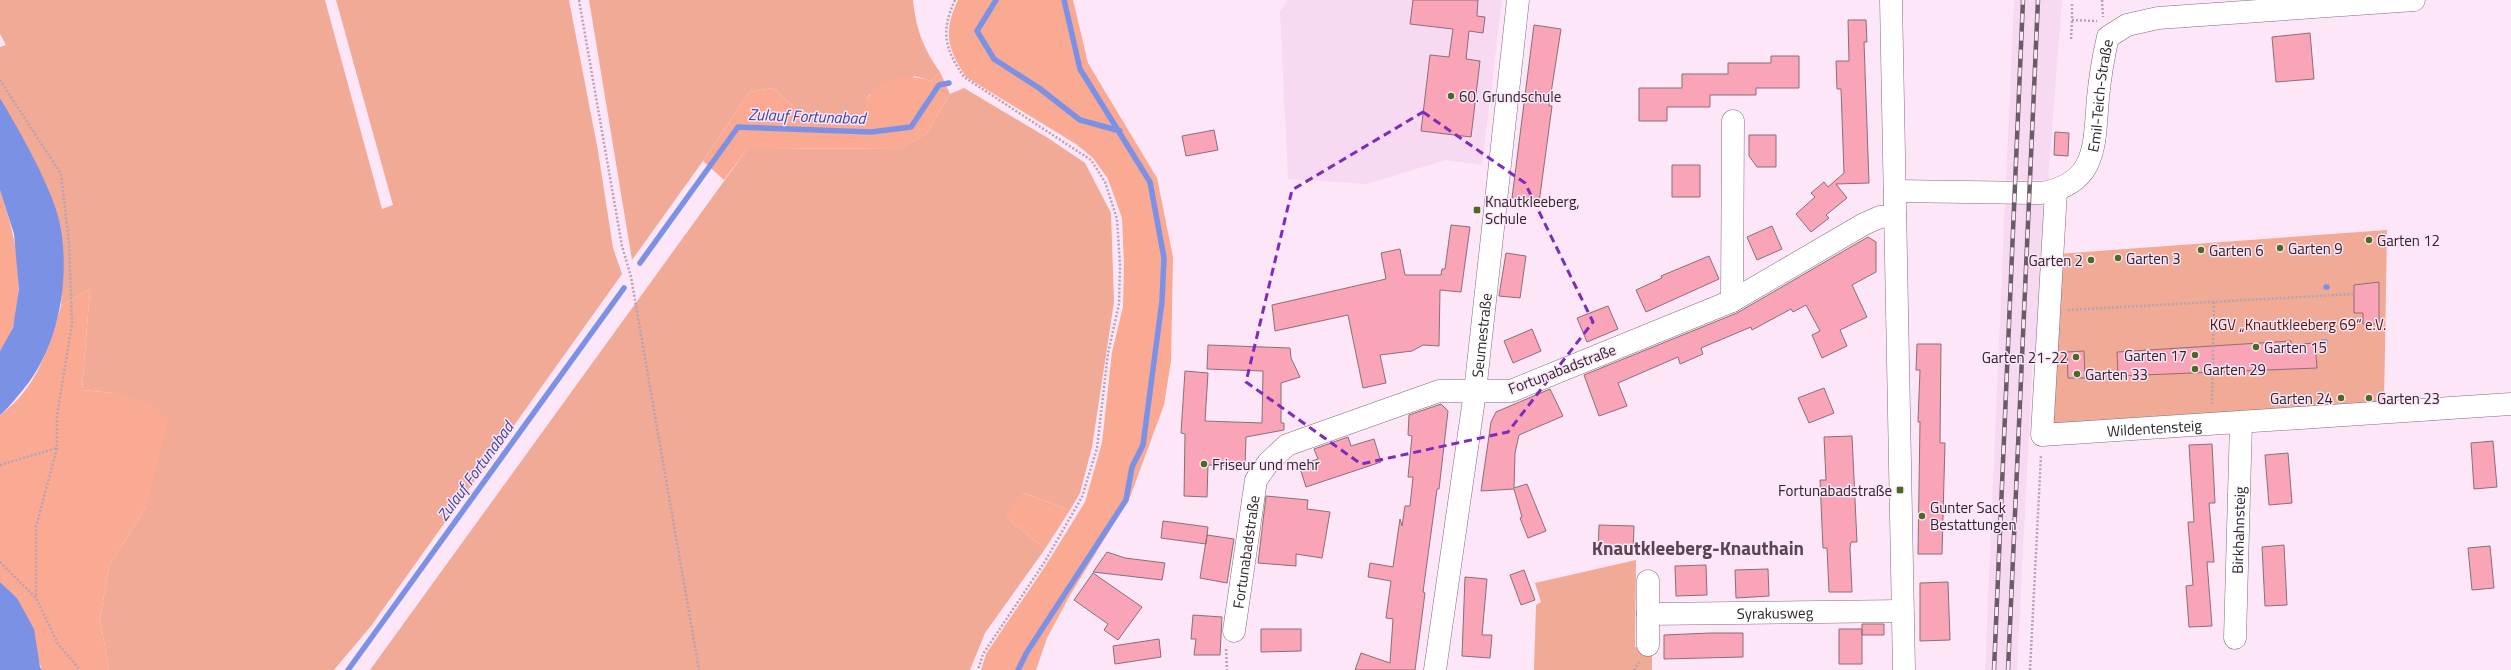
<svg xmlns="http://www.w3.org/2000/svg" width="2511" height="670" viewBox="0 0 2511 670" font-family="'Titillium Web',sans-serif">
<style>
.built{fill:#f7d9f1}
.green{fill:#f1aa96}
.forest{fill:#faa992}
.water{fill:#7a91e5}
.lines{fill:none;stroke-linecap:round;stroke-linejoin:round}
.stream{stroke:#7a91e5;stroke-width:5.5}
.building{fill:#f9a4b7;stroke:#8a6f75}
.minor-casing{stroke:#816c7d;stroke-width:23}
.major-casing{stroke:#816c7d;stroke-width:23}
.path{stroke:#b6a3b2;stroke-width:2.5;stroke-dasharray:2 2;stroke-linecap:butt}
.minor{stroke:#fff;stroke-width:22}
.major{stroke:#fff;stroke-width:22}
.rail-casing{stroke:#695c67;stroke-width:4.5}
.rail{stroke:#fee6f9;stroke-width:3;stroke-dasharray:9;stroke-linecap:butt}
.marked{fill:none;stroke:#7b2cbf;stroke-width:3;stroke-dasharray:8 5;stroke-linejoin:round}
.poi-dot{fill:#496a20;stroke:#fee6f9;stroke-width:1.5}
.labels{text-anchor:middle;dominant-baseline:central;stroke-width:3;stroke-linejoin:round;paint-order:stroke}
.poi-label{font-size:15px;fill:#2d252c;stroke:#fee6f9;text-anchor:start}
.street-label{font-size:15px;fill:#2d252c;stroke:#fee6f9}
.park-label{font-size:15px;fill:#531605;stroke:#fee6f9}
.water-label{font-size:16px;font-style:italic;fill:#3445a7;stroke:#fee6f9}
.district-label{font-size:19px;font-weight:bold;fill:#584554;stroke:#fee6f9}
</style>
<rect width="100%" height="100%" fill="#fee6f9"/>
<path class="built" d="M1287,0H1502L1482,165L1446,160L1366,184L1288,179L1280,12Z
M2014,0H2062L2048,180H2006Z
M2005,201L2047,203L2040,347L2033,353L2017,670H1985Z"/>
<path class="green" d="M0,0H325L382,209L393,205L336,0H569L598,151L613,248L622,274L371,626L334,670H109L100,619L109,566L147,506L114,393L82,390L90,289L61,306L63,258L60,224L47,188L0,98V47L6,45L0,34Z
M589,0H913C916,29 923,48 940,72L931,81L915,76L869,95L857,123L811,122L773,88L749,92L703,161L632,260Z
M964,88L1048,138L1085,163L1111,213L1114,302L1092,447L1080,493L1070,510L1024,493L1006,517L1045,549L985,633L970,670H370L748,148L900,149L927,133L950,94Z
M2387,230L2384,405L2051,429L2057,254Z
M1636,560L1635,647L1652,650V670H1534L1536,605L1541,602L1535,583Z"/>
<path class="forest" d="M958,0H1073L1088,63L1157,178L1173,257L1171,361L1164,405L1130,497L1069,597L1047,638L1036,670H981L986,654L1046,565L1085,502L1102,443L1112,352L1123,307L1124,264L1122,218L1108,179L1093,158L1076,144L966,77C947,48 943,32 958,0Z
M940,72L950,94L927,133L900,149L748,148L724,180L703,161L749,92L773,88L811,122L857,123C861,114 864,102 870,95C884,75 909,74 931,81Z
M0,190C15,235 26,279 13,327C11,335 4,344 0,351Z
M90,289L82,390L114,393L150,403L169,419L147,506L109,566L100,619L109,670H42L17,598L0,582V415C36,390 50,346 61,306Z
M1024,493L1070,510L1045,549L1006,517L1011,506Z"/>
<path class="water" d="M0,98C19,130 53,189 60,224C71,283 58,353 17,397C12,403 6,410 0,415V351L13,328L19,289L14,234L0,190Z
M0,582L17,598L34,629L40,667L42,670H0Z"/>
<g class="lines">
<path class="stream" d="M996,0L977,31L994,59L1039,88L1080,120L1120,131
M640,263L738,127L871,132L911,127L939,85L949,83
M2326,287H2327
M2323,342H2325
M348,670L624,288
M1018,670L1027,652L1126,500L1132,467L1143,445L1162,301L1164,258L1150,182L1080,69L1064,0"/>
</g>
<path class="building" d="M1413,0H1478L1477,16L1485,17L1483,33L1469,31L1466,59L1480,61L1471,137L1421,131L1430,55L1449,57L1453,29L1410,24Z
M1848,20H1866L1867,42H1864L1869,183L1836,184L1847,198L1826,215L1829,218L1811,232L1796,214L1815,197L1811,193L1824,182L1828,187L1844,173L1841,89H1837L1836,61H1849Z
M1534,25L1561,29L1549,106H1552L1539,203L1512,198Z
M2310,33L2314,79L2276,82L2272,37Z
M1771,56H1799V88H1756V95H1710V107H1667V121H1639V88H1682V74H1728V63H1771Z
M1214,130L1218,150L1186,156L1182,136Z
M2055,132L2069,133L2068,156L2054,155Z
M1749,135H1776V167H1757L1749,156Z
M1672,165H1700V197H1672Z
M1451,225L1470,227L1461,292L1440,290L1439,346L1423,345L1412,351L1380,355L1386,383L1363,388L1348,315L1275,331L1272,305L1386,279L1381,253L1400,249L1405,275H1441L1442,269H1445Z
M1772,226L1782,249L1757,260L1747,237Z
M1868,237L1876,242V272L1852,285L1867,317L1840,330L1847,346L1822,358L1812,335L1820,331L1806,305L1793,312L1791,309L1752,330L1751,327L1701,348L1703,354L1680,364L1678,357L1618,383L1627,406L1599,416L1584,375L1737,313Z
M1506,253L1526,256L1520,298L1499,296Z
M1709,256L1719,279L1646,312L1636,290L1662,278L1661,276Z
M2379,282V324H2363V313H2354V285Z
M1608,306L1618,329L1587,342L1577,318Z
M1532,329L1541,351L1513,363L1504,341Z
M2291,341V345L2315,343L2317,368L2118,376L2117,352Z
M1917,344H1941L1940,443H1945L1942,554H1918L1920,422H1918L1920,370H1916Z
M1208,345L1290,348L1291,358L1300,377L1281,383V423H1284V430L1246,437L1245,466L1208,465L1207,497L1184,496L1185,434L1181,433L1185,371L1208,373L1205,421L1262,423L1263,371L1207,369Z
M2084,351L2085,378H2068L2067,352Z
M1824,388L1834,413L1809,423L1798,398Z
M1550,389L1563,416L1519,435L1515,453L1514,488L1527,484L1546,531L1528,538L1520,518L1522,517L1514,489L1481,491L1491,422L1496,412Z
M1441,404L1448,411L1439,489H1437L1423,592L1425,593L1415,670H1355L1361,653L1390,663L1393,619L1386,618L1391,581L1368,577L1370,563L1393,567L1400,519L1402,526L1405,506H1410L1413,477H1408L1412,436L1408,435L1409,415Z
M1852,436L1857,542H1851L1850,548L1852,592H1829L1827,548H1823L1820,480H1826L1824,437Z
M1348,437L1351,446L1374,439L1381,462L1306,487L1299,465L1318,459L1314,449Z
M2493,441L2497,487L2474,489L2471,443Z
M2212,444L2215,503H2209L2214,562H2207L2212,626L2189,627L2186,586L2193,585L2188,522H2194L2189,445Z
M2288,453L2292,503L2269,505L2265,455Z
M1266,496L1308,500L1307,509L1330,512L1322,558L1296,554V566L1258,563Z
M1163,521L1208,527L1206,544L1161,538Z
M1599,525L1634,526L1633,553L1598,552Z
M1207,535L1234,539L1227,583L1200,578Z
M2284,545L2287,605L2265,606L2262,547Z
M2490,546L2494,588L2472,590L2468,548Z
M1107,552L1125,558L1165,563L1162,580L1093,572Z
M1706,565L1707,595L1676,596L1675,566Z
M1768,569L1769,596L1736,598L1735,570Z
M1524,570L1535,600L1521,605L1510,575Z
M1093,573L1142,607L1118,640L1104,630L1108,624L1074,600Z
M1465,577L1487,579L1482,635H1492L1490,658L1462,656Z
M1948,582L1950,640L1920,641V583Z
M1193,615L1222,617L1220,655H1194L1196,639H1191Z
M1862,624H1884V635H1862Z
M1261,629H1301V651L1261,652Z
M1839,629H1862V664H1839Z
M1711,633H1743V657L1664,659V635Z
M1159,639L1161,657L1115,664L1113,646Z"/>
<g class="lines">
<defs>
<g id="minor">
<path id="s1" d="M1895,191L2041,193C2098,184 2094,144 2098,98C2100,77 2103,58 2108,37L2127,25L2158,18L2414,0"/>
<path id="s2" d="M2056,191L2042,435L2511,404"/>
<path d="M1732,301L1733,121"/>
<path id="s3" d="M1648,581V614L1902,611"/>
<path id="s4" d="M1234,631L1256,480L1268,463L1287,445L1439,391H1511L1732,301L1864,224L1880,217L1895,216"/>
<path id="s5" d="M2235,638L2241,423"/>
<path d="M1648,645V614"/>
<path id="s6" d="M1435,670L1475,392L1518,0"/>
</g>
<path id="major" d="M1891,0L1904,670"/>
</defs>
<use href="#minor" class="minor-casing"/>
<use href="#major" class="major-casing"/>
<path class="path" d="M579,0L622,246L631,277L699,670
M955,0C940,32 945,49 964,77L1091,160L1105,182L1117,219L1120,265L1119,304L1108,353L1097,448L1082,497L1044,563L983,654L978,670
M2102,0L2103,17
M2072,4V20L2097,21
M2071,39L2072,20
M0,80L61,174L69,243L72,324L57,415V448L36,527V598
M2068,310L2353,294
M2212,404L2214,302
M0,465L57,448
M0,562L36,598L58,644L80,670
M1226,649L1227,670
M1634,670L1639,662
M2030,670L2041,455"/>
<use href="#minor" class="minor"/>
<use href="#major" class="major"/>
<defs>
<path id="rail" d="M1994,670L2023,0
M2008,670L2038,0"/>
</defs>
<use href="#rail" class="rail-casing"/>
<use href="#rail" class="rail"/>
</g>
<path class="marked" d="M1423,112L1525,183L1593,322L1508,432L1361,464L1246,382L1292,190Z"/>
<g class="poi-dot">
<circle cx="1451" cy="96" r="4"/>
<rect x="1473" y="206" width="8" height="8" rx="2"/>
<circle cx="2369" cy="240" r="4"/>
<circle cx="2280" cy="248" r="4"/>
<circle cx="2201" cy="250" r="4"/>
<circle cx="2118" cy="258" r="4"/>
<circle cx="2091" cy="260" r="4"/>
<circle cx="2256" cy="347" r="4"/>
<circle cx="2195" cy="355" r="4"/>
<circle cx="2076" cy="357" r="4"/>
<circle cx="2195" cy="369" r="4"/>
<circle cx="2077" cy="374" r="4"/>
<circle cx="2341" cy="398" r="4"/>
<circle cx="2369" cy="398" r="4"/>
<circle cx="1204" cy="464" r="4"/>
<rect x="1896" y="486" width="8" height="8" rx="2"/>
<circle cx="1922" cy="516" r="4"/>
</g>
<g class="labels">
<g class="poi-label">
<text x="1459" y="96">60. Grundschule</text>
<text x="1485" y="201">Knautkleeberg,<tspan x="1485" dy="17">Schule</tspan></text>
<text x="2377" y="240">Garten 12</text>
<text x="2288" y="248">Garten 9</text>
<text x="2209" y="250">Garten 6</text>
<text x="2126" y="258">Garten 3</text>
<text x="2083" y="260" text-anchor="end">Garten 2</text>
<text x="2264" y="347">Garten 15</text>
<text x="2187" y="355" text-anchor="end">Garten 17</text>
<text x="2068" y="357" text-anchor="end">Garten 21-22</text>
<text x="2203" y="369">Garten 29</text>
<text x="2085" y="374">Garten 33</text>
<text x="2333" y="398" text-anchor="end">Garten 24</text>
<text x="2377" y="398">Garten 23</text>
<text x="1212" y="464">Friseur und mehr</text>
<text x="1892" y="490" text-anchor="end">Fortunabadstraße</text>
<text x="1930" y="507">Gunter Sack<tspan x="1930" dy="17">Bestattungen</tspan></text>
</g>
<g class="street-label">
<text stroke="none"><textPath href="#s1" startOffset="273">Emil-Teich-Straße</textPath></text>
<text stroke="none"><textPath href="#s6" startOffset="338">Seumestraße</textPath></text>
<text transform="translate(1562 369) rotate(-21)">Fortunabadstraße</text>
<text stroke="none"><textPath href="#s2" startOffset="357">Wildentensteig</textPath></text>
<text stroke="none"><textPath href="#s5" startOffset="108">Birkhahnsteig</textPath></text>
<text stroke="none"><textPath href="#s4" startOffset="80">Fortunabadstraße</textPath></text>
<text stroke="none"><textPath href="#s3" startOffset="160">Syrakusweg</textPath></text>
</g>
<g class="park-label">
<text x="2298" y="324">KGV „Knautkleeberg 69“ e.V.</text>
</g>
<g class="water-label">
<text transform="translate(807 116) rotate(2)">Zulauf Fortunabad</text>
<text transform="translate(475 471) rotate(-54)">Zulauf Fortunabad</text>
</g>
<g class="district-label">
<text x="1698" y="547">Knautkleeberg-Knauthain</text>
</g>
</g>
</svg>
